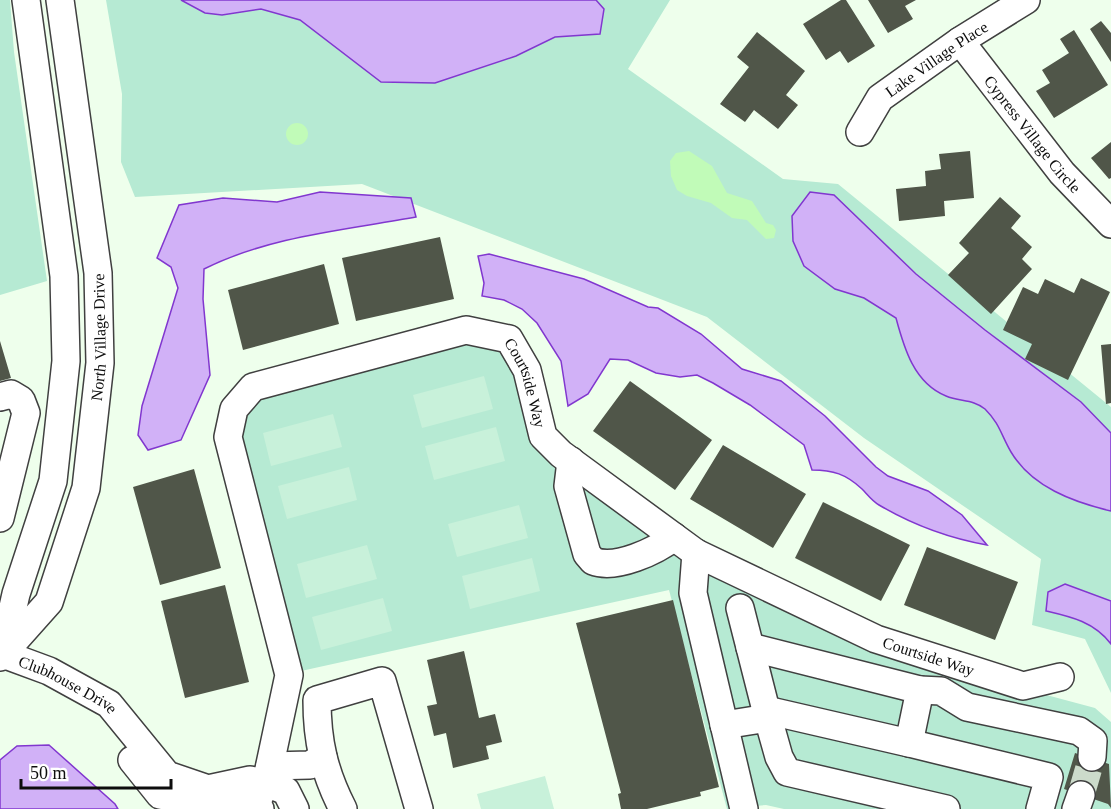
<svg xmlns="http://www.w3.org/2000/svg" width="1111" height="809" viewBox="0 0 1111 809" font-family="'Times New Roman',serif">
<style>
.green{fill:#b6ead3}
.sand{fill:#c1fbb8}
.pitch{fill:#c8f1da}
.water{fill:#d1b1f7;stroke:#8137cf;stroke-width:1.5}
.building{fill:#505649}
.lines{fill:none;stroke-linecap:round;stroke-linejoin:round}
.minor-tunnel{stroke:#ccdbcb;stroke-width:27;stroke-dasharray:27 14;stroke-linecap:butt}
.minor-casing{stroke:#404040;stroke-width:30}
.minor{stroke:#fff;stroke-width:27}
.labels{text-anchor:middle;dominant-baseline:central;stroke-width:6;stroke-linejoin:round;paint-order:stroke}
.street-label{font-size:16px;fill:#0d0d0d;stroke:#fff}
</style>
<rect width="100%" height="100%" fill="#eeffec"/>
<path class="green" d="M0,0H10L14,52L47,281L0,295Z
M106,0H670L628,69L783,179L838,184L1111,407V693L1085,639L1032,625L1041,559L864,438L707,317L362,184L135,197L121,162L122,94Z
M466,341L500,348L516,374L532,439L684,558L732,809H727L669,590L301,671L240,436L245,413L259,396Z
M706,570L1039,693L1095,708L1111,722V809H784L766,805L755,806L704,591Z"/>
<path class="sand" d="M286 134a11 11 0 1 1 22 0a11 11 0 1 1-22 0Z
M689,151L712,166L727,193L752,201L766,223L773,225L776,230L774,238L766,239L747,220L732,218L711,203L687,196L677,190L671,176L670,161L676,153Z"/>
<path class="pitch" d="M484,376L493,409L422,428L413,395Z
M333,414L342,447L271,466L263,433Z
M496,427L505,461L434,480L425,446Z
M349,467L357,500L287,519L278,486Z
M519,505L528,538L457,557L448,524Z
M367,545L377,579L306,598L297,564Z
M532,558L540,591L470,609L462,576Z
M383,598L392,631L321,650L312,617Z
M545,776L554,809H481L477,794Z"/>
<path class="water" d="M181,0H596L604,9L600,34L555,37L516,56L435,83L381,82L300,20L261,9L222,15L205,13Z
M320,192L411,198L416,217C345,230 270,236 204,269L203,299L210,375L181,440L148,450L138,435L142,406L178,288L171,267L157,258L179,205L223,198L277,202Z
M810,192L834,195L916,274L985,330L1081,402L1111,433V511C1073,502 1032,487 1011,452C1001,435 1000,424 985,409C973,399 960,402 946,396C914,383 904,348 896,318L864,298L835,289L804,266L793,241L792,216Z
M489,254L584,279L648,307L658,308L701,334L742,369L781,381L825,416L876,467L888,476L928,491L962,515L987,545C948,538 913,525 879,505C872,501 867,494 862,489C846,474 833,470 812,470L804,445L750,405L713,383L697,375L680,377L656,373L628,360L610,359L588,394L568,406L561,361L537,323L522,309L504,300L482,296L484,283L478,256Z
M1065,584L1111,601V644C1094,622 1072,617 1046,611L1048,592Z
M49,745L115,804L118,809H0V760L17,746Z"/>
<path class="building" d="M841,0H846L875,46L848,63L840,51L826,60L803,24Z
M868,0H916L905,6L913,19L888,33Z
M1101,21L1111,33V62L1090,29Z
M1074,30L1108,85L1054,118L1036,91L1050,83L1042,70L1069,53L1060,39Z
M757,32L805,71L786,95L798,105L778,129L754,110L745,122L720,104L749,67L737,57Z
M1111,142V178L1109,179L1091,158Z
M970,151L974,198L944,201L945,216L899,221L896,189L926,186L925,171L941,169L939,154Z
M1000,197L1021,216L1011,228L1032,247L1022,259L1032,269L991,314L948,275L969,253L959,243Z
M440,237L454,299L356,321L342,258Z
M324,264L339,324L243,350L228,290Z
M1081,278L1110,292L1068,380L1025,359L1032,344L1003,330L1023,287L1038,294L1045,279L1074,293Z
M0,341L11,378L0,381Z
M1111,344V403L1106,404L1101,345Z
M630,381L712,440L675,490L593,431Z
M723,445L806,494L773,548L690,499Z
M194,469L221,568L160,585L133,487Z
M823,502L910,545L881,601L795,558Z
M927,547L1018,582L995,640L904,605Z
M225,585L249,682L185,698L161,601Z
M673,600L719,787L700,792L701,796L647,809H621L618,794L621,793L576,623Z
M464,651L479,718L495,714L502,742L486,746L489,759L453,768L446,733L434,736L427,706L437,704L427,660Z
M1075,753L1109,764L1111,808L1108,804L1064,789Z"/>
<g class="lines">
<path class="minor-tunnel" d="M1081,795L1092,757"/>
<defs>
<g id="minor">
<path id="s1" d="M960,41L1062,173L1111,224"/>
<path id="s2" d="M860,132L880,98L960,41L1026,0"/>
<path d="M0,397L11,394L21,400L26,413L0,518"/>
<path d="M571,461L568,486L587,554L593,561C616,570 656,551 674,537"/>
<path d="M696,553L693,593L744,809"/>
<path d="M740,608L768,718"/>
<path d="M750,647L920,690L909,743L766,710"/>
<path d="M3,651L16,594L53,481L66,361L64,276L26,0"/>
<path id="s3" d="M3,654L49,671L109,704L167,775L208,789L250,780L266,783L286,791L295,809"/>
<path id="s4" d="M0,657L49,602L86,488L100,363L98,273L60,0"/>
<path d="M920,690L941,691L967,707L1079,731L1093,741L1092,757"/>
<path d="M724,725L768,718L779,757L787,772L946,809"/>
<path d="M909,743L1049,777L1040,809"/>
<path d="M132,760L160,795L208,805L256,803L260,809"/>
<path d="M270,766L310,765L323,757"/>
<path id="s5" d="M256,803L266,783L289,675L228,437L234,409L253,387L466,330L509,339L527,370L543,436L561,454L696,553L876,639L1023,686L1060,677"/>
<path d="M343,809C324,772 317,741 317,700L382,681L419,809"/>
<path d="M1076,809L1081,795"/>
</g>
</defs>
<use href="#minor" class="minor-casing"/>
<use href="#minor" class="minor"/>
</g>
<g class="labels">
<g class="street-label">
<text stroke="none"><textPath href="#s2" startOffset="108">Lake Village Place</textPath></text>
<text stroke="none"><textPath href="#s1" startOffset="118">Cypress Village Circle</textPath></text>
<text stroke="none"><textPath href="#s4" startOffset="345">North Village Drive</textPath></text>
<text stroke="none"><textPath href="#s5" startOffset="748">Courtside Way</textPath></text>
<text stroke="none"><textPath href="#s5" startOffset="1252">Courtside Way</textPath></text>
<text stroke="none"><textPath href="#s3" startOffset="72">Clubhouse Drive</textPath></text>
</g>
</g>
<path d="M21 779v9h150v-9" fill="none" stroke="#0d0d0d" stroke-width="3"/>
<text x="30" y="779" font-size="18" fill="#0d0d0d" stroke="#ffffff" stroke-width="4.5" paint-order="stroke">50 m</text>
</svg>
